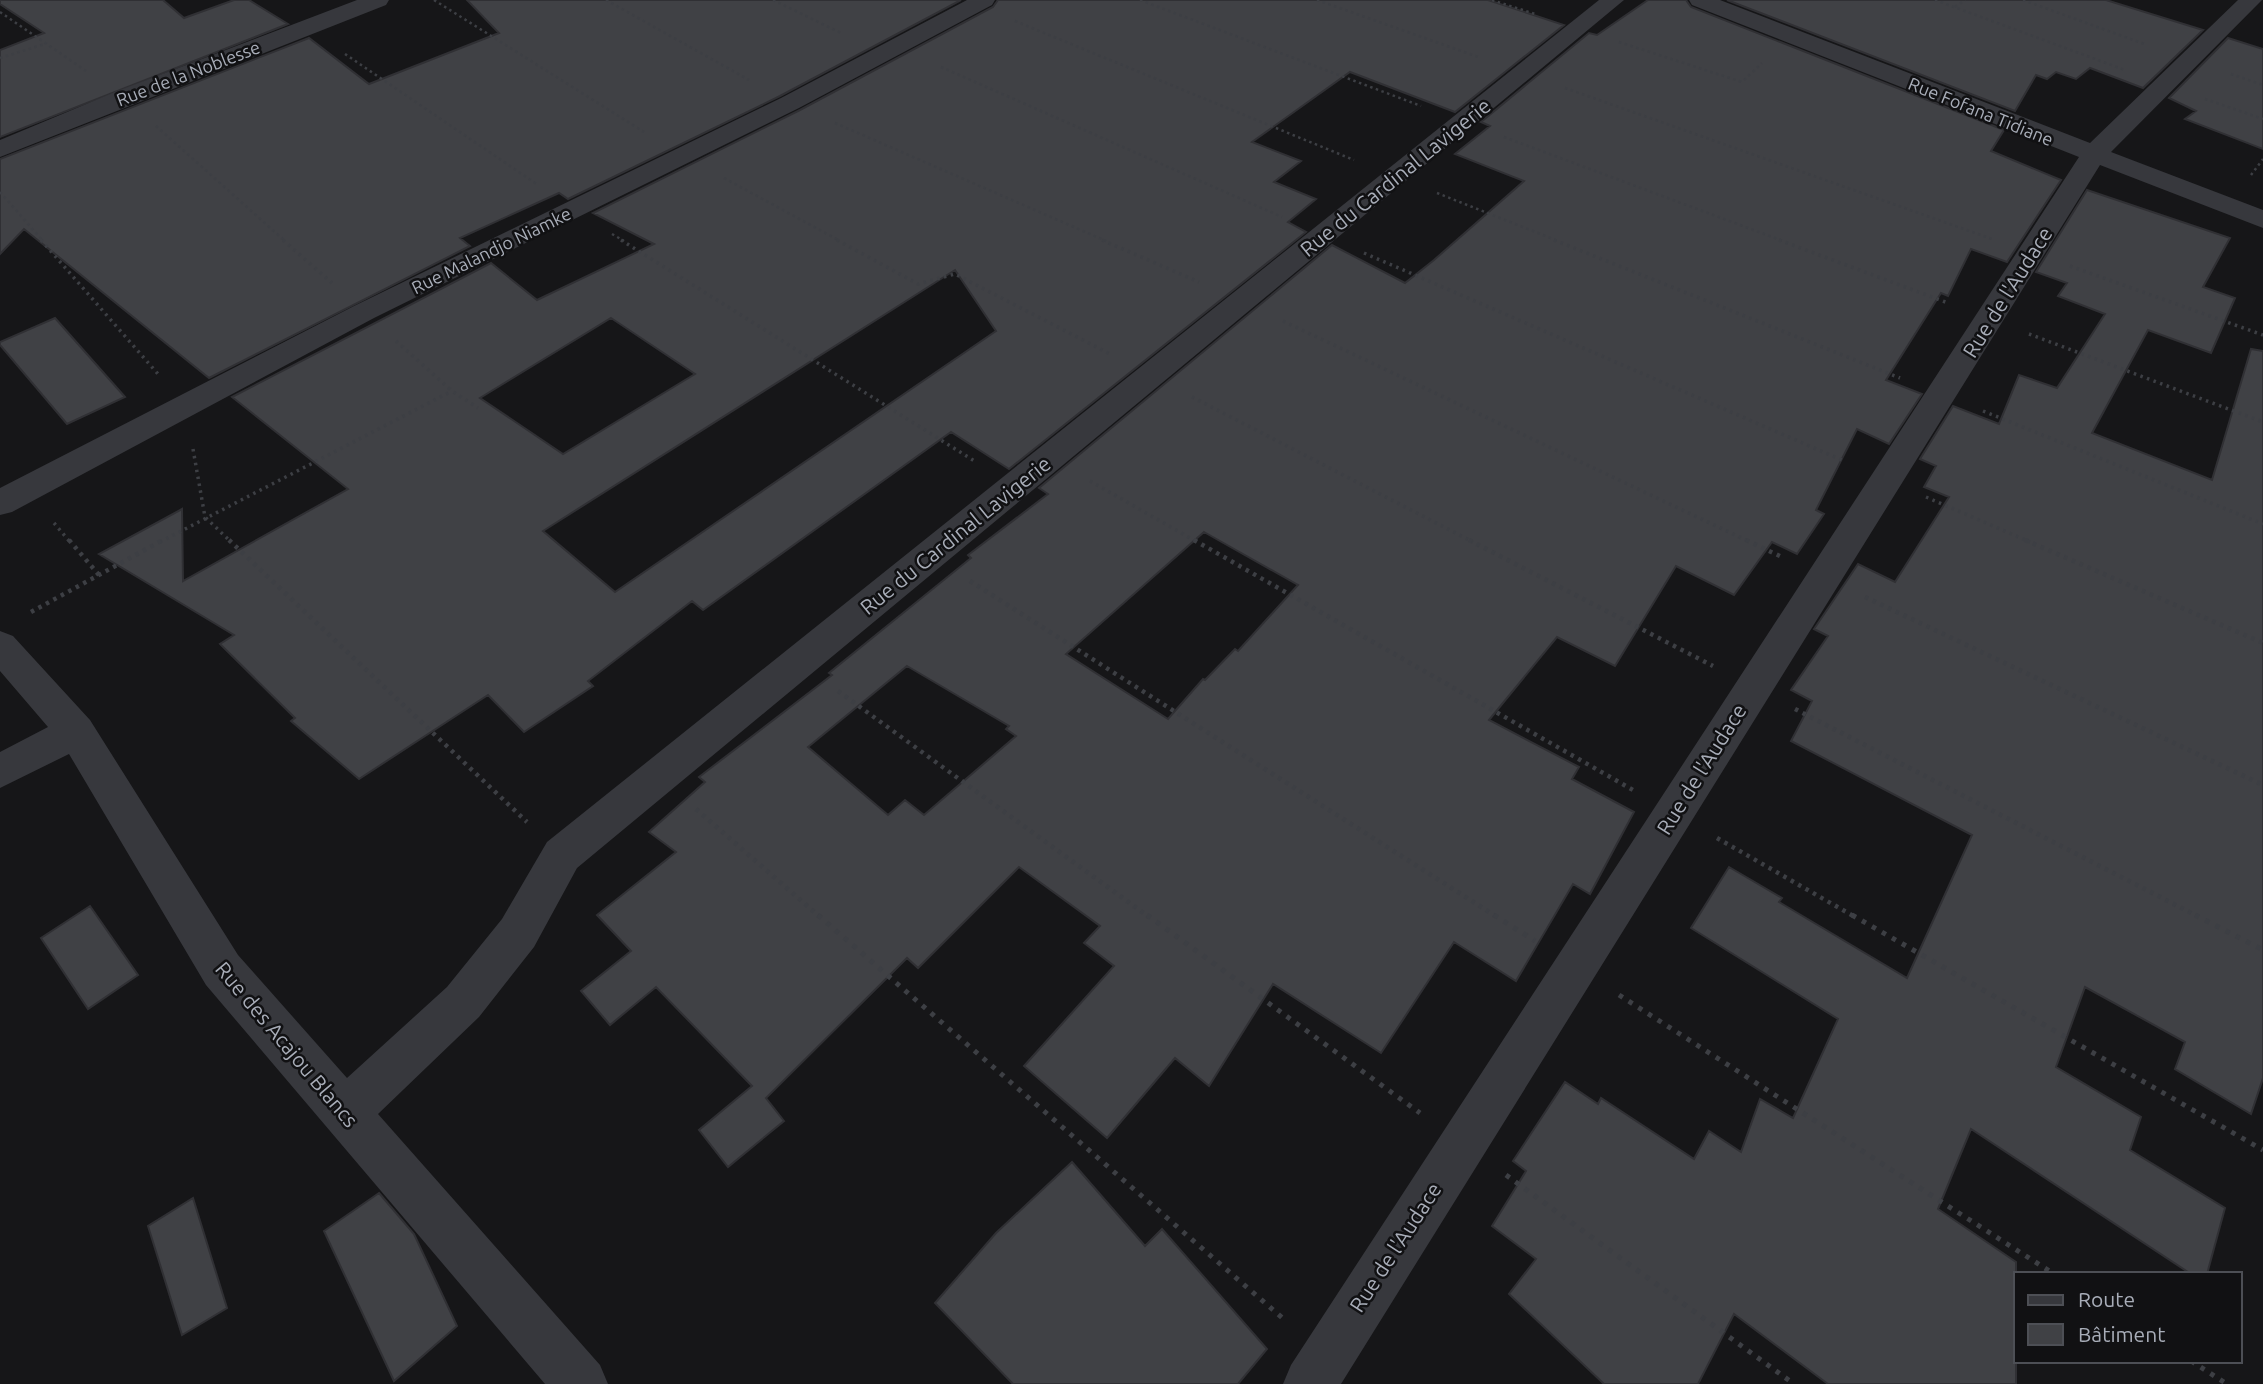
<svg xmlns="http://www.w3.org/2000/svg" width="2263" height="1384" viewBox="0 0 2263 1384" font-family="Ubuntu,sans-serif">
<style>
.building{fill:#404145;stroke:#303034;stroke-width:2;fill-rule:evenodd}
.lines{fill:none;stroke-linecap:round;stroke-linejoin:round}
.path-far3{stroke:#3d3f44;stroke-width:2.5;stroke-dasharray:2.5 3.5;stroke-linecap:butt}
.path-far2{stroke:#3d3f44;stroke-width:3.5;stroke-dasharray:2.5 4.5;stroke-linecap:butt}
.path-far1{stroke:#3d3f44;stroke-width:4.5;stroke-dasharray:3.5 5;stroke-linecap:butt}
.path{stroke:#3d3f44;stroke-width:5;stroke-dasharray:4.5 7;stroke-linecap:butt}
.minor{fill:#37383d;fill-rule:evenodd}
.labels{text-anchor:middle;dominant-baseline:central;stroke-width:5;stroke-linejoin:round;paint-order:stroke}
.far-street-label{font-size:18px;fill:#a8adb8;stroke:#111113}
.street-label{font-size:21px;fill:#a8adb8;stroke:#111113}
</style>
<rect width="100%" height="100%" fill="#161618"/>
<path class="building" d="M0,0H163L184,18L234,0H249L288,24L0,137V50L44,33L0,4Z
M467,0H961L780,96L568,199L559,193L460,238L470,246L209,378L24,229L0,254V159L309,38L369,84L499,33Z
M998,0H1488L1564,25L1455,112L1350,72L1252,142L1301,161L1274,182L1316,199L1288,222L1306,232L1009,469L951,432L703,610L692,601L588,681L593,686L524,732L488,695L359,779L291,721L295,718L220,644L234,635L99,554L182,509L183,581L348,489L232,397L491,263L537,300L654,244L593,213L800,110L993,7ZM955,270L996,331L615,592L543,531ZM611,318L695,374L563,454L480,398Z
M1648,0H1686L1691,7L2004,130L1991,151L2061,180L2007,262L1971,249L1948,296L1941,293L1886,380L1922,394L1889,444L1857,429L1816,510L1824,514L1797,554L1772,542L1734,595L1676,566L1615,666L1557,637L1489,720L1579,767L1572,779L1634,812L1590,894L1573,884L1516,981L1454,942L1381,1053L1273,984L1209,1086L1175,1058L1107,1138L1024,1066L1114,966L1084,943L1100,926L1019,867L918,968L907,958L766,1098L784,1121L728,1167L699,1130L752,1086L656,987L610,1025L581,991L631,951L597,915L676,852L649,832L705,782L699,777L832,675L829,673L971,558L968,555L1048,494L1039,488L1332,245L1405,283L1434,260L1524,181L1455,154L1490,126L1481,122L1589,33L1597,35ZM1204,532L1298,585L1238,651L1235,649L1205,680L1203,679L1168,719L1066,654ZM907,666L1009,726L1006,729L1016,736L924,815L905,800L888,815L808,747Z
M1727,0H2106L2203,30L2143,88L2090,68L2076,79L2056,72L2047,79L2036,75L2015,111Z
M2228,38L2263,49V149L2185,119L2196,111L2169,98Z
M2087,190L2230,238L2203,287L2235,298L2211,353L2148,330L2092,433L2212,480L2251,349L2263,351V1078L2251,1114L2175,1069L2185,1042L2085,987L2056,1067L2141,1117L2130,1150L2225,1208L2207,1274H2191L1971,1129L1938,1209L2016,1262V1384H1828L1734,1314L1698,1384H1604L1509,1294L1536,1259L1492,1226L1526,1171L1513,1161L1565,1082L1598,1104L1601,1098L1694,1159L1709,1131L1741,1152L1760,1099L1793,1118L1838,1019L1691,928L1729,867L1782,898L1779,902L1907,978L1972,835L1791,741L1812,701L1791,690L1828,636L1814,629L1858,564L1895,582L1949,497L1924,487L1936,466L1920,459L1953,406L1999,424L2019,375L2057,388L2105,314L2058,296L2067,283L2036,272Z
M55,318L125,397L67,424L0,345V342Z
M90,906L138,975L88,1009L41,938Z
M1072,1162L1145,1246L1162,1229L1267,1349L1238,1384H1013L935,1303L996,1233Z
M379,1193L414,1234L457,1326L394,1381L324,1231Z
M193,1198L227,1308L182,1335L148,1226Z"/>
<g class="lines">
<path class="path-far3" d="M434,0L644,132
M606,0L749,80
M773,0L841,33
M1140,0L1421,106
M1317,0L1481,58
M1492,0L1535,14
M1935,0L2125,70
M2023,0L2147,45
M1955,7L1965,0
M0,12L86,71
M1015,21L1354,160
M1619,42L1742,82L1762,63
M345,54L538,185
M0,58L45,44
M941,67L1282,217
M2231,74L2263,85
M1565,88L1992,239
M2205,99L2263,119
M835,123L1106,241
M156,126L285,241
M1504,137L1783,241
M2251,175L2263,159
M724,178L840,241
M0,192L43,241
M1437,193L1558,241
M612,234L624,241"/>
<path class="path-far2" d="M41,240L158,374
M283,240L332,283
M621,240L976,462
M837,240L918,284L955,274L1110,354
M1102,240L1199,282
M1554,240L1900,378
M1779,240L1948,303
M1364,253L1844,461
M2070,266L2263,335
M1283,321L1750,542
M2029,334L2263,422
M396,341L452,391L478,408
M1192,397L1473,542
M1983,411L2263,524
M193,449L205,517L231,542
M1090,481L1197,542
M1926,497L2030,542
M54,523L70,542
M160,542L452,391"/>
<path class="path-far1" d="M69,540L99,575
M229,540L527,822
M1194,540L1633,790
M1469,540L1713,666
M1746,540L1784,558
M2025,540L2263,643
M970,581L1497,917
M1865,597L2263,785
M31,612L163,540
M838,691L1149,917
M1795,709L2199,917
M696,809L820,917
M1717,838L1855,917"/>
<path class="path" d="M818,915L1287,1322
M1147,915L1420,1113
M1494,915L1535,941
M1852,915L2263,1150
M2195,915L2263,950
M1619,995L2054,1274
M1506,1175L1794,1384
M2191,1361L2227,1384"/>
<path class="minor" d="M357,0H389L386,5L0,157V140L115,92Z
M967,0H995L992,5L799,108L374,318L12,512L0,515V488L354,306L781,98Z
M1599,0H1624L577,868L534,947L479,1017L378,1114L600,1365L608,1384H545L206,985L69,754L0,788V752L48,727L0,671V631L13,636L90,720L238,955L347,1078L447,987L502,919L547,842Z
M1689,0H1720L2090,143L2238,0H2262L2111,152L2263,210V228L2100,165L1341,1384H1283L1291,1365L2079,157L1692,5Z"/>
</g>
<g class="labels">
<g class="far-street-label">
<text transform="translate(188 73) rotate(-21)">Rue de la Noblesse</text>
<text transform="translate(1981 111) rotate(22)">Rue Fofana Tidiane</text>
<text transform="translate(491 250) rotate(-26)">Rue Malandjo Niamke</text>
</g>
<g class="street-label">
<text transform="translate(1395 177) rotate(-39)">Rue du Cardinal Lavigerie</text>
<text transform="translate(2007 292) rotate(-58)">Rue de l'Audace</text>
<text transform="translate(955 535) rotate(-39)">Rue du Cardinal Lavigerie</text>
<text transform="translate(1701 769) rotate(-58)">Rue de l'Audace</text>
<text transform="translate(287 1044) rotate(50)">Rue des Acajou Blancs</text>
<text transform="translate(1395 1247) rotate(-57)">Rue de l'Audace</text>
</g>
</g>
<rect x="2014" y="1272" width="228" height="91" fill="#111113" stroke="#4d4f55" stroke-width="2"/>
<rect x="2028" y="1295" width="35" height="10" fill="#37383d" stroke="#4d4f55" stroke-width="2"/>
<text x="2078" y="1307" font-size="21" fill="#a8adb8">Route</text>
<rect x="2028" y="1324" width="35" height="21" fill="#404145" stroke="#4d4f55" stroke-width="2"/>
<text x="2078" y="1342" font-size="21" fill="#a8adb8">Bâtiment</text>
</svg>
